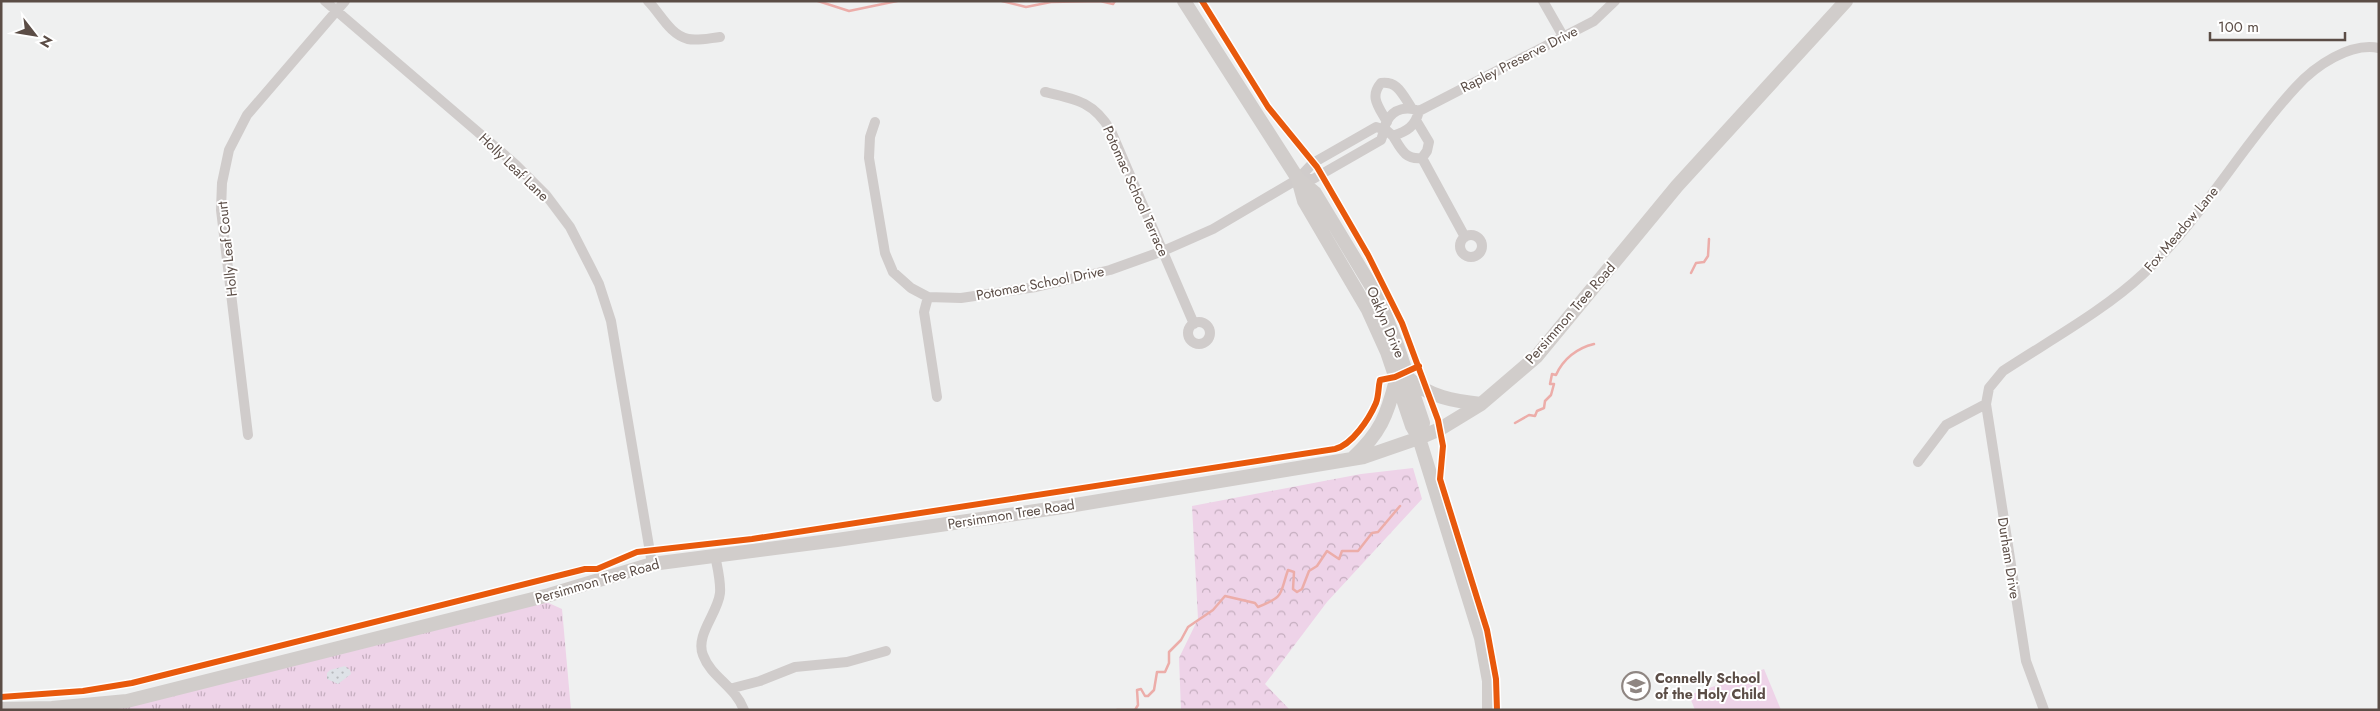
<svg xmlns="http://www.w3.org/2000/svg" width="2380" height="711" viewBox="0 0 2380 711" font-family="Jost,sans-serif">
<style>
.grass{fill:url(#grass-tufts)}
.forest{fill:url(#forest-crowns)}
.sand{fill:url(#sand-dots)}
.garden{fill:#eed3e8}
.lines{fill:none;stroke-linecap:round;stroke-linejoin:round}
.stream{stroke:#ecada9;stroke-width:2.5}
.street{stroke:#d0cccb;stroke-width:10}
.secondary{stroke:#d1cdcb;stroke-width:14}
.cycleway-casing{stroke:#fff;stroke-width:9}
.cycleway{stroke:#e8590c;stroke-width:6}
.labels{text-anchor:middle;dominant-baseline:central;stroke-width:4;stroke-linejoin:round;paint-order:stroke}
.street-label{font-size:14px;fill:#5b4d46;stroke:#fff}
.poi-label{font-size:14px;font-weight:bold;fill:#5b4d46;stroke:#fff;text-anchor:start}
</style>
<defs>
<pattern id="grass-tufts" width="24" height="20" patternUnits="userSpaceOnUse" patternTransform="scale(1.25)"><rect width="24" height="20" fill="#eed3e8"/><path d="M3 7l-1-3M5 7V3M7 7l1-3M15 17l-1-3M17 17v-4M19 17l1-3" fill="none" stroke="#c4adbe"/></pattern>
<pattern id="forest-crowns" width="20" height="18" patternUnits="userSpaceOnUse" patternTransform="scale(1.25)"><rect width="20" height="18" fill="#eed3e8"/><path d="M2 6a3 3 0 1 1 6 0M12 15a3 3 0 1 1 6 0" fill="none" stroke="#c4adbe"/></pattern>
<pattern id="sand-dots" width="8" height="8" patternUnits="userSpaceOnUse" patternTransform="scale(1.25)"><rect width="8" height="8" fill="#dee2e7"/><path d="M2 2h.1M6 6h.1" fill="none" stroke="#b7b9bd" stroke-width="1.8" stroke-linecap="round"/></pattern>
</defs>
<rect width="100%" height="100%" fill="#eff0f0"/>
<path class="grass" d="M542,600L562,609L571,710H94Z"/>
<path class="forest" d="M1413,468L1422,499L1327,602L1265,684L1290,710H1181L1179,658L1198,619L1192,506L1361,474Z"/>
<path class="sand" d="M345,666L350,670L351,674L338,684L327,679V673L330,670Z"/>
<path class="garden" d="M1764,669L1781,710H1695L1689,695Z"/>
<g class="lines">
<path class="stream" d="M818,1L849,11L897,1
M1002,1L1026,7L1051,2L1100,1L1113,4L1115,1
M1691,273L1696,263L1704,262L1708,256L1709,239
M1515,423L1529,415L1535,416L1537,411L1544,408L1545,401L1551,395L1554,384H1550L1552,374L1556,375C1563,359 1577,348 1594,344
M1117,710H1135L1138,705L1137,690L1141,689L1145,696H1148L1154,690L1157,672H1165L1169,663V652L1181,640L1188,627L1213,610L1225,596L1255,603L1258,607C1285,596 1279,596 1288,570L1294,572L1293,589L1297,592L1302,589L1309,571L1317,566L1327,551L1339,559L1342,551H1358L1372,533L1378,532L1400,506"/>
<path class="street" d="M325,1L515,164L546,195L570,227L591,268L599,284L611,321L652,564
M648,1C660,13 670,35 688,39C698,41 710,38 720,37
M1543,1L1563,36
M1045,92C1076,99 1094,102 1111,131L1194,324
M875,122L870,137L869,158L885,253L893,272L911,288L928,297L961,298L1036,287L1110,270L1163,251L1213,229L1298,179L1313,163L1376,127L1386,130L1393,136C1407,131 1415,127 1419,111L1594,21L1615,1
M1387,122C1379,107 1369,97 1381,83C1398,81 1402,94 1411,107
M1393,136C1401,149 1405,160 1422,158L1427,151L1429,142L1417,122
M1422,158L1465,237
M1298,179H1313L1381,140C1384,133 1384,126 1387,121C1394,108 1408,106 1419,111
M1460 246a11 11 0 1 1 22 0a11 11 0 1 1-22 0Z
M928,297L924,312L937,397
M1188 333a11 11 0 1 1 22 0a11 11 0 1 1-22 0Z
M1986,404L2026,661L2044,710
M248,435L221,210L222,183L229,150L247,115L345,1
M1918,462L1946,425L1986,404L1989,388L2003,371C2047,342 2105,310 2143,274C2201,220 2242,145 2296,87C2315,66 2350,42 2379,48
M715,555C717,566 721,581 720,593C718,613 695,635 703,655C711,677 735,686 744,710
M733,688L760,681L795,667L847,662L886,651"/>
<path class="secondary" d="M1184,1L1298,179L1315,193L1379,299L1397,345L1423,423L1419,438
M1298,179L1304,201L1368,310L1387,352L1412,426L1419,438L1481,638L1489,681V710
M1408,378C1429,397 1454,401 1481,404
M1353,458C1380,433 1387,416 1396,380
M1,709L52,708L127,701L549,595L652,564L837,540L1063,507L1364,457L1419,438L1440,429L1481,404L1536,357L1677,186L1846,1"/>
<defs>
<path id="cycleway" d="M1202,1L1268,107L1317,167L1368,255L1402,323L1438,420L1443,446L1440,479L1487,630L1496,679L1497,710
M1,697L83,691L132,683L585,569H597L637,552L752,539L1335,449C1352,445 1369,419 1376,403C1379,395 1378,388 1380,380L1395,377L1419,366"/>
</defs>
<use href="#cycleway" class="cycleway-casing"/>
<use href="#cycleway" class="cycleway"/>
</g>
<defs>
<symbol id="school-ring" viewBox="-11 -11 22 22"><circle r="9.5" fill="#fff" stroke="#8f8682" stroke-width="1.5"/><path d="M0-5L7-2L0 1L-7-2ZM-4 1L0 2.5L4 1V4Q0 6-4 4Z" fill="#8f8682"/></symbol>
</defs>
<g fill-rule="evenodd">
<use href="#school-ring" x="1620" y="670" width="32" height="32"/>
</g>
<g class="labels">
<g class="street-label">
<text transform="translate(1519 59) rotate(-27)">Rapley Preserve Drive</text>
<text transform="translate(514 167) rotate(44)">Holly Leaf Lane</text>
<text transform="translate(1136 191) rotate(66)">Potomac School Terrace</text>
<text transform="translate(2181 229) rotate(-50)">Fox Meadow Lane</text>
<text transform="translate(227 249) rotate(-96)">Holly Leaf Court</text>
<text transform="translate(1040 283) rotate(-11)">Potomac School Drive</text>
<text transform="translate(1570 313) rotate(-49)">Persimmon Tree Road</text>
<text transform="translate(1386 322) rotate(67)">Oaklyn Drive</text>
<text transform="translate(1011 514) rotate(-9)">Persimmon Tree Road</text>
<text transform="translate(2009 558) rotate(81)">Durham Drive</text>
<text transform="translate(597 581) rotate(-16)">Persimmon Tree Road</text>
</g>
<g class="poi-label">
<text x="1655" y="678">Connelly School<tspan x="1655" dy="16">of the Holy Child</tspan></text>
</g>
</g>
<rect width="2380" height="711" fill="none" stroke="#5b4d46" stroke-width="5"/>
<g transform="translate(35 35) rotate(121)" stroke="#ffffff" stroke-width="4" paint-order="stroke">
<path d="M0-4L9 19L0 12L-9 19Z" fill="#5b4d46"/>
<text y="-8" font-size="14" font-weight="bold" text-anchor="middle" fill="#5b4d46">N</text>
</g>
<path d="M2210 32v8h135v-8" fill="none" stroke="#5b4d46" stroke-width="2.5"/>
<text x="2218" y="32" font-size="15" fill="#5b4d46" stroke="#ffffff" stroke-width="4" paint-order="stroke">100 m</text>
</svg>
